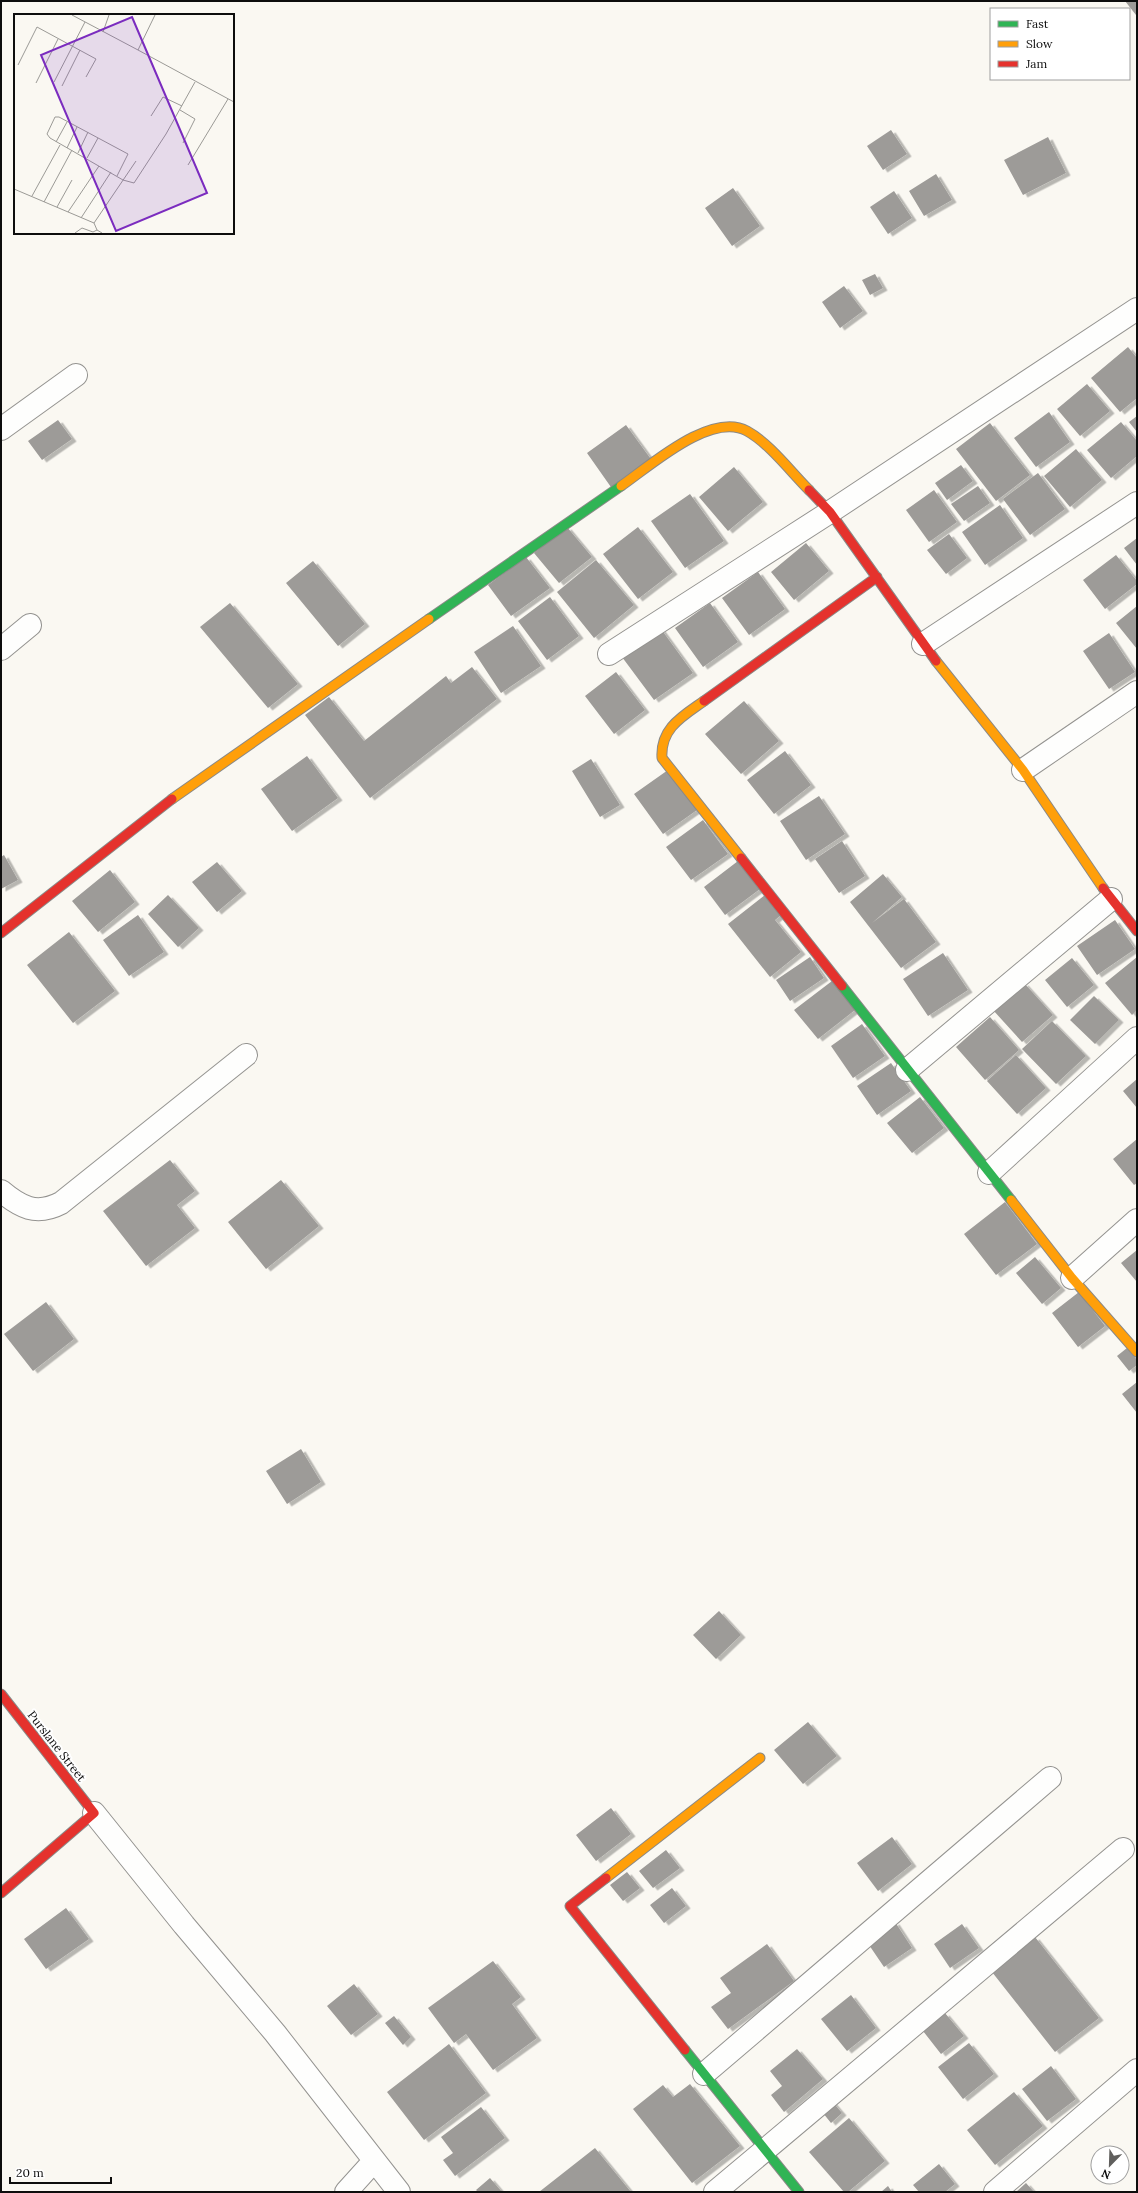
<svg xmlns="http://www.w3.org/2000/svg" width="1138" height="2193" viewBox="0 0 1138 2193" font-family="Lora,serif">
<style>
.building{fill:#9d9b98;filter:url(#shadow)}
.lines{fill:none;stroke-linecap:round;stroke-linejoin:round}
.street-casing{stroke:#949390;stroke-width:24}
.fast-casing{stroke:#8a8987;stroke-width:11}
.slow-casing{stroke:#8a8987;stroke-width:11}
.jam-casing{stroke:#8a8987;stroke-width:11}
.street{stroke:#fefefd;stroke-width:22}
.fast{stroke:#30b455;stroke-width:9}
.slow{stroke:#ff9f0a;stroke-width:9}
.jam{stroke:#e5322d;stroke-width:9}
.labels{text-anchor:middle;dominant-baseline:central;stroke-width:4;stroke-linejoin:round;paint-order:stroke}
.street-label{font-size:12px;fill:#0d0d0d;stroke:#fff}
.inset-road{fill:none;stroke:#9b9a96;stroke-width:1}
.view{fill:#7b2cbf;fill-opacity:0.15;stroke:#7b2cbf;stroke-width:2}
.inset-edge{fill:none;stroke:#0d0d0d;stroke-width:2}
</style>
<defs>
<filter id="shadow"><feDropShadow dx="4.5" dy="2.5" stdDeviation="0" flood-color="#0004"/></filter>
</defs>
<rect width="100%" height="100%" fill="#faf8f2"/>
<path class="building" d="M1125,1H1137V14L1136,15Z
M891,130L907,154L883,170L867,146Z
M1048,137L1066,173L1023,195L1004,160Z
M936,174L952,200L924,216L909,191Z
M733,188L760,226L732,246L705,208Z
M894,191L912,218L888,234L870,207Z
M875,274L883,288L870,295L862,280Z
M844,286L863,311L840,328L822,302Z
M1128,347L1137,358V398L1120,412L1091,378Z
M1087,384L1110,411L1080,436L1057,409Z
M1049,412L1070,442L1036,467L1014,438Z
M1137,416V432L1129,422Z
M58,420L72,439L42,460L28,441Z
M1121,422L1137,441V456L1111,478L1087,450Z
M990,423L1030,475L996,501L956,449Z
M626,425L653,462L613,490L587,453Z
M1076,449L1102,480L1070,507L1044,476Z
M961,465L973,481L947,500L935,483Z
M734,467L763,502L728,531L699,497Z
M1038,473L1065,509L1030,535L1003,499Z
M978,486L990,503L964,521L951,504Z
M934,490L957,522L929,542L906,510Z
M690,494L724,541L685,568L651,521Z
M1000,505L1023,538L985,565L962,532Z
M567,527L592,557L559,583L534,553Z
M638,527L673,572L638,599L603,554Z
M949,534L967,558L946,574L927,550Z
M1137,538V565L1124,548Z
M806,543L829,571L794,600L771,572Z
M1116,555L1137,581V584L1105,609L1083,580Z
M526,557L550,588L511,616L488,585Z
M596,560L634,605L594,638L557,592Z
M313,561L365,624L338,646L286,583Z
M758,572L785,609L749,635L722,598Z
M550,597L579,636L547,660L518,621Z
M230,603L298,684L268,708L200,627Z
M710,603L738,642L703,667L675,628Z
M1137,606V649L1116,623Z
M513,626L541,666L501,693L474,652Z
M661,629L693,673L654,700L622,657Z
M1109,633L1135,672L1109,689L1083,651Z
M472,667L497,699L370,798L305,715L329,697L364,741L446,676L451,683Z
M616,672L645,710L614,734L585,696Z
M744,701L779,741L741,774L705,734Z
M785,751L811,785L774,814L747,780Z
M307,756L338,798L292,831L261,789Z
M591,759L620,805L600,817L572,771Z
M668,770L697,810L663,834L634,794Z
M819,796L845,834L806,860L780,821Z
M703,820L728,854L691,880L666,847Z
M842,841L865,876L839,893L815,859Z
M4,855L18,880L1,889V857Z
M738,861L760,889L725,915L704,887Z
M217,862L242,891L217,912L192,882Z
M110,870L135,902L98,932L72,901Z
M883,874L902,897L872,923L904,899L936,942L901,968L850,902Z
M168,895L199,928L178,947L148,914Z
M765,895L781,915L775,920L801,952L770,977L728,924Z
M138,915L164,952L129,976L103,940Z
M1115,920L1135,949L1097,975L1077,946Z
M69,932L115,991L73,1023L27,965Z
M943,953L968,990L928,1016L903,979Z
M810,957L824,978L790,1001L776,980Z
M1137,957V1010L1132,1015L1105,983Z
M1072,958L1094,985L1067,1007L1045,980Z
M832,981L855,1010L818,1039L794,1010Z
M1024,983L1053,1015L1022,1042L993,1010Z
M1094,996L1119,1020L1095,1044L1070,1020Z
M990,1017L1019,1050L985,1080L956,1047Z
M1052,1021L1086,1056L1056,1084L1022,1049Z
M862,1024L885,1056L853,1078L831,1046Z
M1016,1055L1046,1088L1017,1114L987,1081Z
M891,1063L911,1091L877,1115L857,1086Z
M1137,1079V1108L1123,1091Z
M920,1097L944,1128L912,1153L887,1123Z
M1137,1139V1183L1134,1185L1113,1159Z
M170,1160L195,1191L177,1205L195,1228L146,1266L103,1211Z
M281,1180L319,1226L266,1269L228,1222Z
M1005,1202L1037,1244L996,1275L964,1234Z
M1137,1250V1282L1121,1263Z
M1035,1257L1061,1288L1042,1304L1016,1273Z
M1079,1292L1105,1326L1078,1347L1052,1313Z
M46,1302L74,1339L33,1371L4,1334Z
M1127,1348L1137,1360V1365L1129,1371L1117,1356Z
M1137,1382V1413L1122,1394Z
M301,1449L321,1482L287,1504L266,1471Z
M719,1611L741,1635L716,1659L693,1635Z
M808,1722L837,1756L803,1784L774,1750Z
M611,1808L631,1834L596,1861L576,1835Z
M892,1837L912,1864L878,1891L857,1863Z
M666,1850L680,1868L653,1888L639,1871Z
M627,1872L640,1888L623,1901L610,1885Z
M672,1888L686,1906L664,1923L650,1905Z
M66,1908L89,1939L46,1969L24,1939Z
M895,1922L912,1948L884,1967L867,1942Z
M962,1924L979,1948L950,1968L934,1944Z
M1035,1937L1099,2018L1055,2052L992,1972Z
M767,1944L794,1981L728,2029L711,2007L731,1993L720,1978Z
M493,1961L521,1997L512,2004L537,2038L493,2070L466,2034L454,2043L428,2008Z
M354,1984L378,2014L351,2035L327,2006Z
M851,1995L876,2028L847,2051L821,2019Z
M945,2013L964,2036L941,2054L923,2031Z
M394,2016L411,2037L403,2045L385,2023Z
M969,2043L994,2074L963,2099L938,2067Z
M449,2044L486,2093L424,2140L387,2092Z
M797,2049L823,2079L784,2112L771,2095L782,2086L770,2071Z
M1051,2066L1076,2099L1047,2121L1022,2089Z
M690,2084L740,2146L692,2183L633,2109L663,2085L673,2097Z
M1014,2092L1043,2126L995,2165L967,2130Z
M830,2099L842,2113L831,2123L819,2108Z
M481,2107L505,2138L455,2176L443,2160L453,2153L441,2137Z
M849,2118L885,2161L848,2192H844L809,2152Z
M595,2148L631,2192H539Z
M939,2164L955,2184L945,2192H919L913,2185Z
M490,2178L502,2192H478L476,2190Z
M1026,2183L1034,2192H1016Z
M888,2186L892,2192H881Z"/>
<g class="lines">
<defs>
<path id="street" d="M1,429L76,375
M923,644L1137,503
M1,649L30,625
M609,654L830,512L1137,309
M1023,770L1137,692
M907,1070L1111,899
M989,1173L1137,1038
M1,1191C20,1207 36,1216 61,1203L246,1055
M1072,1278L1137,1220
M94,1813L184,1925L275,2033L399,2192
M704,2074L1050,1778
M346,2192L374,2161
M715,2192L1123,1849
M995,2192L1137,2070"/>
<path id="fast" d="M429,619L621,486
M842,986L1011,1200
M685,2050L799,2192"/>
<path id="slow" d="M621,486C650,466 711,411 747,431C769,443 791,472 809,490
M936,661L1023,770L1103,888
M704,701C683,716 660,728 662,758L741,858
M172,799L429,619
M1011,1200L1072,1278L1137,1352
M606,1878L760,1758"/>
<path id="jam" d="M809,490L830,512L936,661
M704,701L877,577
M741,858L842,986
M1103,888L1137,931
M1,933L172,799
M1,1694L94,1813L1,1893
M606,1878L570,1906L685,2050"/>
</defs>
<use href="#street" class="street-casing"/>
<use href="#fast" class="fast-casing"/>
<use href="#slow" class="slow-casing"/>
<use href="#jam" class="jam-casing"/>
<use href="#street" class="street"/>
<use href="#fast" class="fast"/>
<use href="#slow" class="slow"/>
<use href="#jam" class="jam"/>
</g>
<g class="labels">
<g class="street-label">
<text transform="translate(57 1746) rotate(52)">Purslane Street</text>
</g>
</g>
<g transform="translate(14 14)">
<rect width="220" height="220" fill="#faf8f2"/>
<path class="inset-road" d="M58,1L124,36M141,1L124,36L220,88M89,18L95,1M4,51L23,13L82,45L72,63M40,68L71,8M22,69L44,25M48,72L66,36M166,96L181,105L169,129M137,102L149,83L168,92M42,128L53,108M53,134L63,113M64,139L74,118M73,144L84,124M174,151L214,85M103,162L114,140L45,103H41L33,120L36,124L109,166L120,169L152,120L181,68M0,175L80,209L83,216L88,219M18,182L46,131M30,188L58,136M43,193L58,166M54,198L85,152M67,204L97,158M80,209L122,147M61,219L68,214L79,218L83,216"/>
<path class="view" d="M118,3L193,179L102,217L27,41Z"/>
<rect width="220" height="220" class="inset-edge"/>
</g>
<rect width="1138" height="2193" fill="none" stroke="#0d0d0d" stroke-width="4"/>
<rect x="990" y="8" width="140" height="72" fill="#ffffff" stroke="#9e9e9e"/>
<rect x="998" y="21" width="20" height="6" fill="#30b455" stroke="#9e9e9e"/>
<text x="1026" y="28" font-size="12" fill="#0d0d0d">Fast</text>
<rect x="998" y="41" width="20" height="6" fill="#ff9f0a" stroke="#9e9e9e"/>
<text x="1026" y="48" font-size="12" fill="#0d0d0d">Slow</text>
<rect x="998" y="61" width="20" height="6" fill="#e5322d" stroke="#9e9e9e"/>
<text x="1026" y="68" font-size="12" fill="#0d0d0d">Jam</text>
<g transform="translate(1110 2165) rotate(203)"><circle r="19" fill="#ffffff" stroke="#9e9e9e"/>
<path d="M0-3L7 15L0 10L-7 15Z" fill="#605f5d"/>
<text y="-6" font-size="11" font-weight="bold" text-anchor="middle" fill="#0d0d0d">N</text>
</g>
<path d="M10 2177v6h101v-6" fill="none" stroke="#0d0d0d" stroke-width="2"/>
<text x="16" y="2177" font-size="12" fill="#0d0d0d" stroke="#ffffff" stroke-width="3" paint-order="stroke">20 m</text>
</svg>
